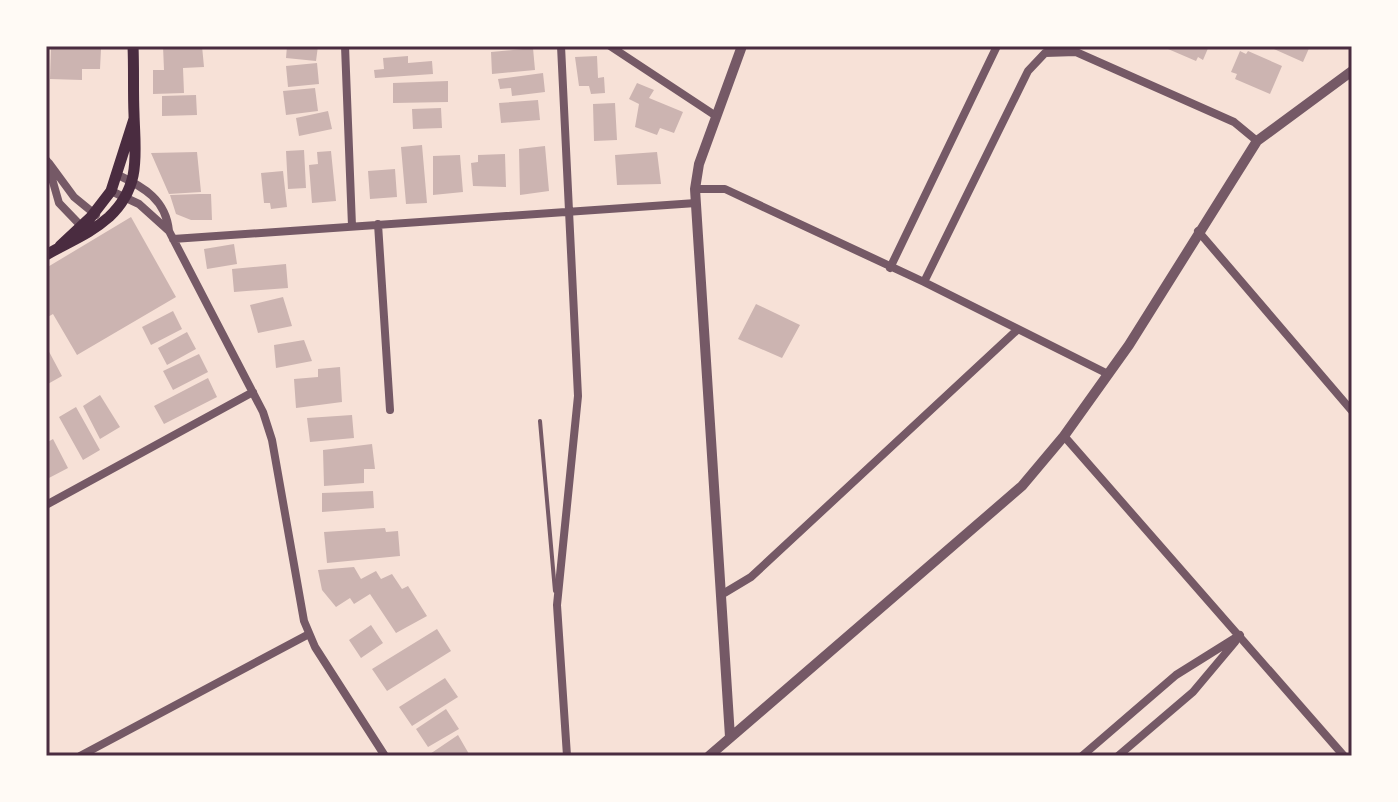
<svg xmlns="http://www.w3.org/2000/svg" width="1398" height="802" viewBox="0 0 1398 802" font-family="'PT Sans Narrow',sans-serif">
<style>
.building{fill:#ccb4b1}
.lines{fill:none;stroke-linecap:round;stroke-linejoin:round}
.service{stroke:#755966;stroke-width:4}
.minor{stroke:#755966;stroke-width:8}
.tertiary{stroke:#755966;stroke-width:10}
.secondary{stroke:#4a2c40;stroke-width:11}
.neatline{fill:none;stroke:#4a2c40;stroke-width:3}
</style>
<rect width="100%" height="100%" fill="#f7e1d7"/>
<path class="building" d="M51,46L101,49L100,69H82V80L50,79Z
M163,46H202L204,67L183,68L184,93L153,94V70H164Z
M287,46H318L316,61L286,58Z
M1161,46H1209L1203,60L1198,57L1196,61Z
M1267,46H1310L1303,62Z
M533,48L535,70L492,74L491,52Z
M1240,51L1246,54L1248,51L1282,66L1270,94L1235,79L1237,74L1231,72Z
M408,56V63L432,61L433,74L375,78L374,70L384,69L383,58Z
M597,56L598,78L604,77L605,93L591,94L589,86H579L575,57Z
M317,63L319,84L288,87L286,66Z
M543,73L545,92L512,96L511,88L500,89L498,79Z
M448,81V102L393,103V83Z
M637,83L654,90L649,98L683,112L674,133L660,128L657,135L635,127L639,104L629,99Z
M315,88L318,111L286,115L283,91Z
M196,95L197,115L162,116V96Z
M538,100L540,120L501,123L499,103Z
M615,103L617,140L594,141L593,104Z
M441,108L442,128L413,129L412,109Z
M328,111L332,129L299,136L296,118Z
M422,145L427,203L406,204L401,147Z
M545,146L549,191L520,195L519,149Z
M304,150L306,188L288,189L286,151Z
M331,151L336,201L312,203L309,165L318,164L317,152Z
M197,152L201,192L169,194L151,153Z
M657,152L661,184L617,185L615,155Z
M505,154L506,187L473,186L471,163L478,162V155Z
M460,155L463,192L433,195V156Z
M395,169L397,197L370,199L368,171Z
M283,171L287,207L271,209L270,203H264L261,173Z
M199,194H211L212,220H191L176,214L170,195Z
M131,217L176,297L77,355L53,314L46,318V268Z
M234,244L237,264L207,269L204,249Z
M286,264L288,288L234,292L232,269Z
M283,297L292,326L258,333L250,305Z
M756,304L800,325L782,358L738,339Z
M173,311L182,329L151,345L142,327Z
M187,332L196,349L167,365L158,348Z
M304,340L312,361L276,368L274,345Z
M46,346L62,376L46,385Z
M199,354L208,372L173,390L163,371Z
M340,367L342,402L296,408L294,379L318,377V369Z
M208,378L217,397L164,424L154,406Z
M100,395L120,427L100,439L83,406Z
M76,407L100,450L83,460L59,417Z
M352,415L354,438L310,442L307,418Z
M53,439L68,468L47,479L46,443Z
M372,444L375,469H364V483L324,486L323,450Z
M373,491L374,508L322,512V493Z
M385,528L386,532L398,531L400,556L327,563L324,532Z
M354,567L361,579L376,571L381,579L392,574L402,589L408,586L427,616L396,633L370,594L354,604L350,598L336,607L322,590L318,570Z
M371,625L383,643L361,658L349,640Z
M437,629L451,651L387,691L372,669Z
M445,678L458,697L412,726L399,707Z
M446,709L459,729L428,747L416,729Z
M458,735L469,754L427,756Z"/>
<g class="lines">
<path class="service" d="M540,421L555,591"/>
<path class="minor" d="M345,46L352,226
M561,46L578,396L557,605L567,756
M610,46L716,116
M47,161L59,203L83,228
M49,163L74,197L96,215
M118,175C144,187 166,200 169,231L263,412L272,440L304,621L315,647L385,756
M695,189H725L924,282L1108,374
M111,191L139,204L169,231
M378,224L390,410
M1198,231L1352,411
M173,239L696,203
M890,268L997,46
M924,282L1028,71L1045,53L1076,52L1234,122L1257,141
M1064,436L1344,756
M46,505L253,392
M721,595L751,577L1016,331
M80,756L309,634
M1082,756L1176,675L1240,635
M1118,756L1193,692L1235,642"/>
<path class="tertiary" d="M730,737L695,189L699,164L742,46
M709,756L1022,486L1064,436L1129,345L1257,141L1352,71"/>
<path class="secondary" d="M60,246L91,217L111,191L134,119
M46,255C68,242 90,234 109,217C142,186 135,153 134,114C133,91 134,69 133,46"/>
</g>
<rect width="1398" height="802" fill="none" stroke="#fffaf5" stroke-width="96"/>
<rect x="48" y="48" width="1302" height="706" class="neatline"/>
</svg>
